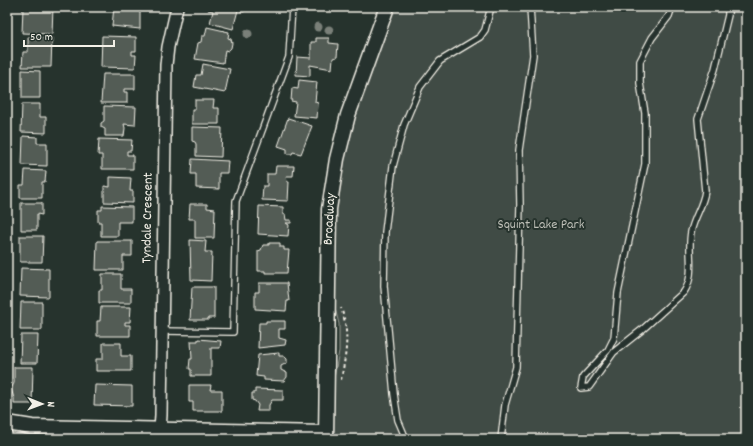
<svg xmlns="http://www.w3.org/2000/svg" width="753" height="446" viewBox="0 0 753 446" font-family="Dekko,sans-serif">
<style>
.green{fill:#414b45;stroke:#9a9e96}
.building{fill:#525c55;stroke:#f4f1e8}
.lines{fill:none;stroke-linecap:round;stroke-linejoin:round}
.service-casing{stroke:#f4f1e8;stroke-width:8}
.minor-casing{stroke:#f4f1e8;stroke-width:14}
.tertiary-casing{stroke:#f4f1e8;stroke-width:17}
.path{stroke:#f4f1e8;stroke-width:2;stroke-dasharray:3 3;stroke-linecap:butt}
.service{stroke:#26332d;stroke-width:5.5}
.minor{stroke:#26332d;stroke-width:11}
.tertiary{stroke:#26332d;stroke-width:14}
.tree{fill:#7a8079}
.labels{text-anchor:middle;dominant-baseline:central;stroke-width:4;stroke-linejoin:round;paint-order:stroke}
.street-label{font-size:14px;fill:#f4f1e8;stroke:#26332d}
.park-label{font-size:14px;fill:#bebfb7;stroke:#26332d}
</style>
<rect width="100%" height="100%" fill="#26332d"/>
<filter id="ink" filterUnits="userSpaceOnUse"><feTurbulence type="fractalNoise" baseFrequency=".025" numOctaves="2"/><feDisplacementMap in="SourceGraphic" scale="8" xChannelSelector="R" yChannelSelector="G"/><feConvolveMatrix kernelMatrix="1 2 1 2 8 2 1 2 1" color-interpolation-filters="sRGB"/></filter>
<g filter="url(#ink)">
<path class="green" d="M395,7H746V439H332L333,384L339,351V324L334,304L336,213L339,184L343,160L355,117Z"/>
<path class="building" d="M23,7H53L52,34L22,33Z
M114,7H140V29L112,26Z
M209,7H245L244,12L238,10L233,29L210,23L213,11L208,10Z
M207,27L229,32L228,38L231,39L232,43L231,48L228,51L225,50L223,63L195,59L198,43L201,42L202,36H205Z
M102,36L136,37V51H132V55H136L135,68L101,67Z
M28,37L52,38L51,67H22L23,52H28Z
M316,38H329V43L338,44L337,57L333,58L332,69L310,65V76L296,75L297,57L311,58V42H316Z
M203,64L230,69L225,93L194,87L196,75H201Z
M22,70L40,71V98H22Z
M103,74H135V89H124V92H127V103H101Z
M299,80L317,82L315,102L318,103L317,118L294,116L296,102L291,101L292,88L298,89Z
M195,100H214L213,108H219V124H192V109H195Z
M22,104H40V117H46V133L21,132Z
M104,106L136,107L135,125L124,124L125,128L124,136H105V129L101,127V123L104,121Z
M288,118L312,126L301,154L293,152L292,154H287V149L278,146Z
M192,127L222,128L221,157L196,156V144L195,142L192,141Z
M23,136L37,137V143H47V166L22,165Z
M99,139L132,140L131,151H127V155H133V169H102V155H98Z
M192,159L228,161L227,173H219V189L196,188V174H191Z
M276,166H294L293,176H286L287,182H289L288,201L262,200L263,186H267V174H275Z
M25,170L46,171L45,182H42V198H20V185H24Z
M110,177L131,178L130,191H133V203L104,202V186L110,187Z
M21,203H42V215L37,214V230H21Z
M190,204H207V208L215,209L214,238H195V219H189Z
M102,206L132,207V222H118V236H101V222H98V210H102Z
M259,206L283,207V214H285L286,220H291V223H286L289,225L288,236L258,234Z
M20,236H43L42,262H20Z
M190,240L206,241L205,252H212L211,281L191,280Z
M97,241H132V256H123V270H96Z
M269,243H280V247H284V250H289L287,273H265V271H258V251L261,250L263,245H269Z
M21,268L49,269V297L20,296Z
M102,274H121V289H131V303H99V290H102Z
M259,283H287L289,301H287L286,311L255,309V292H259Z
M192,287H214V318H208V320H190Z
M21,302H42V330H20Z
M101,307H131L130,322H125V325H130V336H97V321H100Z
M266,321H285V329H279V338L286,340L285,345L258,348L259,323H266Z
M21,335H38L37,363H20Z
M198,339L221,341L220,348H211V376H191V369H189L190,359H192L191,341H198Z
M103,343H121V356H131V371H96V359H103Z
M279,353V356H284L287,359V363L281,366V370L287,373V377L284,381L264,380V377L256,376L258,355Z
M14,367H33L32,404H14V398L11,389L14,383Z
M95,385L132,386V406L94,405Z
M189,385H211L210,390H222V411H193V402H189Z
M255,389L283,390V400H272L269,405V411H257L258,405L255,401L252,400V393H255Z"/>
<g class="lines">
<defs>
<path id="service" d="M672,7L669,16L652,38L640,61V83L645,113V164L618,293L614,338L608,350L583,377L581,388L589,387L614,352L643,329L684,292C696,274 687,252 691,232C694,217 703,206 705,191L698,119L715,69L728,15V7
M162,331L233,332L236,201L289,57L292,7
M406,439L398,420L394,394L384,286L385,232L393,166L404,125L420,87L440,61L480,37L485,30L491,7
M501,439L505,405L516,367L520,205L519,150L533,55L530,7"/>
<path id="minor" d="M155,439L160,431L161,415L166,65L168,47L177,7"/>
<path id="tertiary" d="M7,423L32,427L326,433
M326,439L329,209L337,159L348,115L387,7"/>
</defs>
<use href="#service" class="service-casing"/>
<use href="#minor" class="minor-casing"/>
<use href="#tertiary" class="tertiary-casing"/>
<path class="path" d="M341,380C346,354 350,333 341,308"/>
<use href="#service" class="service"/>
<use href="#minor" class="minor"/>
<use href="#tertiary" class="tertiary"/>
</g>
<g class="tree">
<circle cx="318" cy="27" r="4.5"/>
<circle cx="329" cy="30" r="4.5"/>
<circle cx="248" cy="34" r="4.5"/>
</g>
</g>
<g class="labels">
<g class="street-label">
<text transform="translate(148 218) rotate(-89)">Tyndale Crescent</text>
<text transform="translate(330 219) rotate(-87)">Broadway</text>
</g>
<g class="park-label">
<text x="541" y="225">Squint Lake Park</text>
</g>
</g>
<rect width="753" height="446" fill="none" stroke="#26332d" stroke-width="24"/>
<rect x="12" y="12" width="729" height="422" fill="none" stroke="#f4f1e8" stroke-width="1.5" filter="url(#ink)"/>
<g transform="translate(42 404) rotate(91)" stroke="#26332d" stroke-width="3" paint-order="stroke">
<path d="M0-3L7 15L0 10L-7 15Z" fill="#f4f1e8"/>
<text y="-6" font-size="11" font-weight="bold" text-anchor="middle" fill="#f4f1e8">N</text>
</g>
<path d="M24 40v6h90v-6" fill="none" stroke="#f4f1e8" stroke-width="2"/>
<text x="30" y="40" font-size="12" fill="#f4f1e8" stroke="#26332d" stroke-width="3" paint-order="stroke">50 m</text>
</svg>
